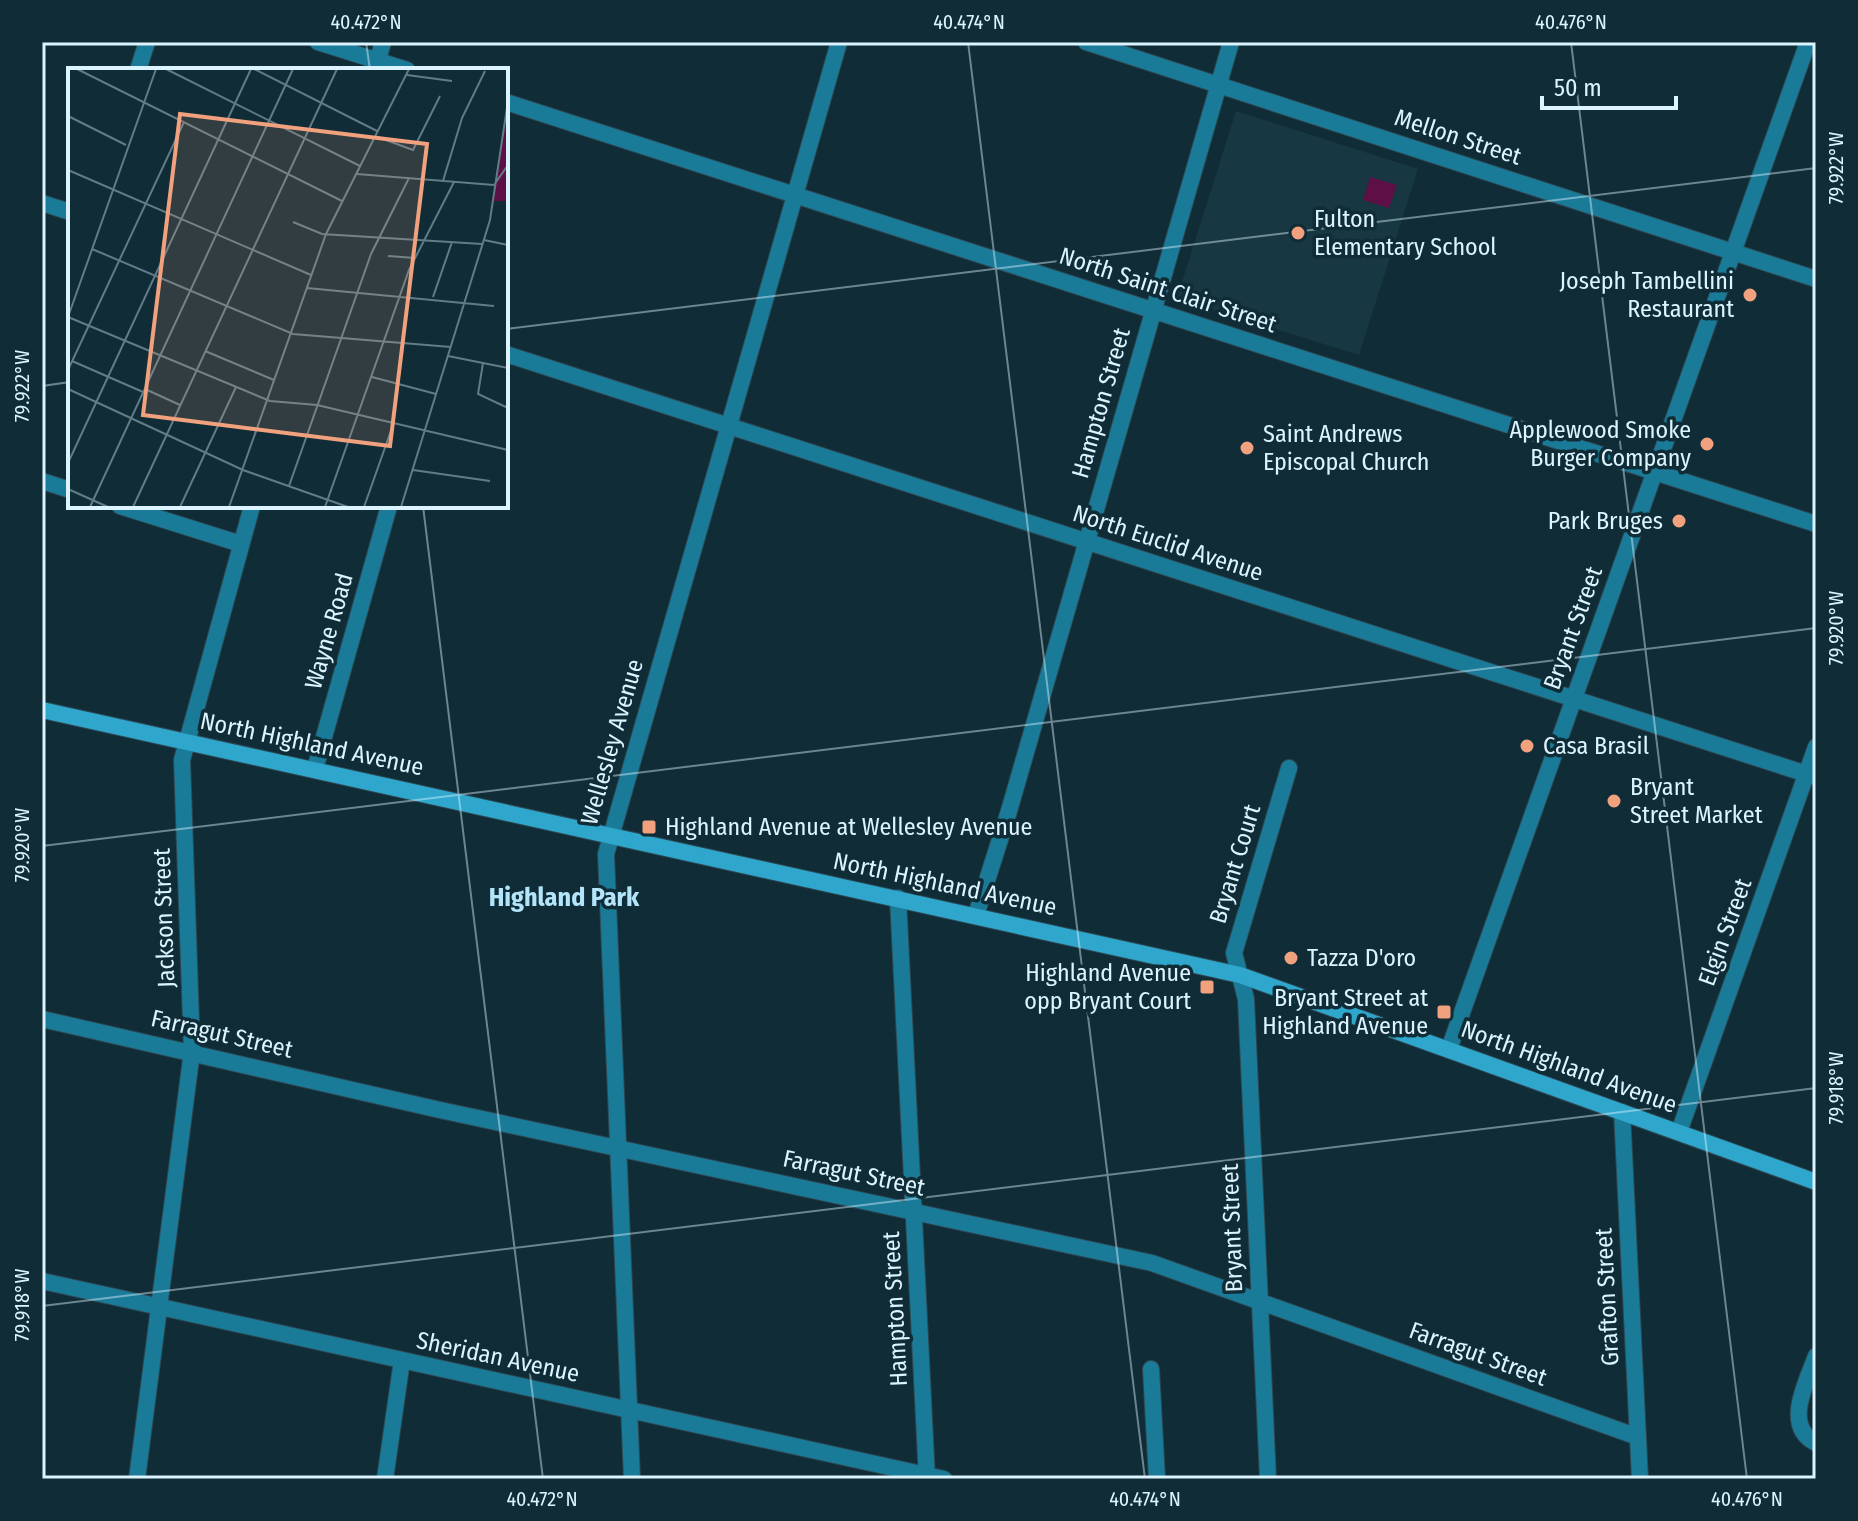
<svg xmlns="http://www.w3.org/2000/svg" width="1858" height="1521" viewBox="0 0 1858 1521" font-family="'Fira Sans Condensed',sans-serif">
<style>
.built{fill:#173843}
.green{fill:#5e0f45}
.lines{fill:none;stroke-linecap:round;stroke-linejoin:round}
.minor-casing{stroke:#2d4853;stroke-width:18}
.secondary-casing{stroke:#2d4853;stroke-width:18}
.minor{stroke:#1a7b99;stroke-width:16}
.secondary{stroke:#2fa7cd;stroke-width:16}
.ticks{fill:none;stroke:#dcf4ff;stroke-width:2;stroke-opacity:0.45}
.poi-dot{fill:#f1a17d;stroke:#102c37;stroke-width:3}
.labels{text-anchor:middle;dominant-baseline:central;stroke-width:7;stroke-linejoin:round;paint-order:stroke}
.street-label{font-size:24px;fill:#dcf4ff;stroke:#102c37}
.poi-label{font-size:24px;fill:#dcf4ff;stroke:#102c37;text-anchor:start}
.neighbourhood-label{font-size:26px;font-weight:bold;fill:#b3e5fa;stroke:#102c37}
.inset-road{fill:none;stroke:#627c87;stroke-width:2}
.view{fill:#f1a17d;fill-opacity:0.15;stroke:#f1a17d;stroke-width:4}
.inset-edge{fill:none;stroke:#dcf4ff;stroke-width:4}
.neatline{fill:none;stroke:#dcf4ff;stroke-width:3}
.ticks-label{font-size:20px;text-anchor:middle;fill:#dcf4ff}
</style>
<rect width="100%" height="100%" fill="#102c37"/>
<path class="built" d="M1236,111L1418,169L1359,355L1177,298Z"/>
<path class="green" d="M1370,177L1397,185L1389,208L1363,200Z"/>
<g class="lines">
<defs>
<path id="minor" d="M318,42L407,70
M1086,42L1816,279
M138,70L147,42
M375,70L383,42
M506,102L1816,524
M42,203L70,212
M506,354L1816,777
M42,481L70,490
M120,506L241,544
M315,769L389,506
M898,898L927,1479
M976,915L1009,811L1231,42
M42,1019L440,1110L1152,1263L1638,1437
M1449,1049L1808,42
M1622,1112L1640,1479
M1679,1132L1816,747
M42,1281L944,1479
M1816,1356C1807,1382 1782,1426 1816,1443
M1151,1369L1157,1479
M137,1479L192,1051L182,760L252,506
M385,1479L402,1360
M632,1479L606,854L839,42
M1268,1479L1246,999L1234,953L1289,768"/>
<path id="secondary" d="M42,710L1240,975L1816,1182"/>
</defs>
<use href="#minor" class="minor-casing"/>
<use href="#secondary" class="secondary-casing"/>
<use href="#minor" class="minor"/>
<use href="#secondary" class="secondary"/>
</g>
<path class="ticks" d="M366,42L370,70M968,42L1145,1479M1571,42L1747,1479M506,329L1816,168M42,386L70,382M423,506L543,1479M42,846L1816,628M42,1306L1816,1088"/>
<g class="poi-dot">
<circle cx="1298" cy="233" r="8"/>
<circle cx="1750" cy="295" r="8"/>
<circle cx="1707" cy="444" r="8"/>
<circle cx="1247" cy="448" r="8"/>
<circle cx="1679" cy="521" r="8"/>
<circle cx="1527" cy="746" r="8"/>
<circle cx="1614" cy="801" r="8"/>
<rect x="641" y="819" width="16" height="16" rx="4"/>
<circle cx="1291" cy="958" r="8"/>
<rect x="1199" y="979" width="16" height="16" rx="4"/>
<rect x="1436" y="1004" width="16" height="16" rx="4"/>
</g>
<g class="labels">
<g class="street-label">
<text transform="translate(1458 137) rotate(18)">Mellon Street</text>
<text transform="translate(1168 290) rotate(18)">North Saint Clair Street</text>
<text transform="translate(1101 403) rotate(-74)">Hampton Street</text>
<text transform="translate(1168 543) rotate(18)">North Euclid Avenue</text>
<text transform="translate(1573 628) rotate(-70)">Bryant Street</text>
<text transform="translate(329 631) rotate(-74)">Wayne Road</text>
<text transform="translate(612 742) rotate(-74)">Wellesley Avenue</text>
<text transform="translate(312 744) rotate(12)">North Highland Avenue</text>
<text transform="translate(1235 864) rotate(-73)">Bryant Court</text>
<text transform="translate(945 884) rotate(12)">North Highland Avenue</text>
<text transform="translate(164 918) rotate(-92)">Jackson Street</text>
<text transform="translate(1725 932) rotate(-70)">Elgin Street</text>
<text transform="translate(222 1034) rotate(13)">Farragut Street</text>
<text transform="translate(1569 1067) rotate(20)">North Highland Avenue</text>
<text transform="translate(854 1173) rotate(12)">Farragut Street</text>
<text transform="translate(1232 1228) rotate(-92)">Bryant Street</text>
<text transform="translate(1607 1297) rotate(-93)">Grafton Street</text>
<text transform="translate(895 1309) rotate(-93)">Hampton Street</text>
<text transform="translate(1478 1354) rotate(20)">Farragut Street</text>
<text transform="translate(498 1357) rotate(12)">Sheridan Avenue</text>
</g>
<g class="poi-label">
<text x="1314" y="219">Fulton<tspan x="1314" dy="28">Elementary School</tspan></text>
<text x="1734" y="281" text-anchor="end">Joseph Tambellini<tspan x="1734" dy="28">Restaurant</tspan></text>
<text x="1691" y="430" text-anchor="end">Applewood Smoke<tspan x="1691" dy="28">Burger Company</tspan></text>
<text x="1263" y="434">Saint Andrews<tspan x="1263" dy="28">Episcopal Church</tspan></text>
<text x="1663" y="521" text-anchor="end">Park Bruges</text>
<text x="1543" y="746">Casa Brasil</text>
<text x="1630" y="787">Bryant<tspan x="1630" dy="28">Street Market</tspan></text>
<text x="665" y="827">Highland Avenue at Wellesley Avenue</text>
<text x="1307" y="958">Tazza D'oro</text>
<text x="1191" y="973" text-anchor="end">Highland Avenue<tspan x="1191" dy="28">opp Bryant Court</tspan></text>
<text x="1428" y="998" text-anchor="end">Bryant Street at<tspan x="1428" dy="28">Highland Avenue</tspan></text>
</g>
<g class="neighbourhood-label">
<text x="564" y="897">Highland Park</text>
</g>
</g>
<g transform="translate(68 68)">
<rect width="440" height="440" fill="#102c37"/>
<path d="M440,33V133H425Z" fill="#5e0f45"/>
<path class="inset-road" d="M9,1L274,133M98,1L292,98M186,1L309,63M339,7L384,13M0,48L58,77M307,68L345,82L372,28M0,102L243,207M289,106L426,117M375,113L394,50L417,3M426,117L440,97M225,154L254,166L414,176M416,172L440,177M24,181L225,266L383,279M320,188L347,190M239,220L426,238M365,229L384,174M0,249L202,333L249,337L440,382M0,249L88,1M137,283L206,312M380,288L440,300M4,293L75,324M415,295L410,326L440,340M0,302L116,54M304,309L368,326M0,321L175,402L280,439M77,321L112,337M0,395L183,1M345,402L422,413M221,418L303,186L341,110M0,421L40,439M22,439L225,1M65,439L269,1M112,439L168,319M161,439L258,166L341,1M257,439L341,202L386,114M296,439L325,357M333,439L422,152L440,33"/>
<path class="view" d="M112,46L359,76L322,378L75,347Z"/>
<rect width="440" height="440" class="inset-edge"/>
</g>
<rect width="1858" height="1521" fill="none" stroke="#102c37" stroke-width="88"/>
<path d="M1542 96v12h134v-12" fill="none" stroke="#dcf4ff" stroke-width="4"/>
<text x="1554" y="96" font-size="24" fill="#dcf4ff" stroke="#102c37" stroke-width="6" paint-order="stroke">50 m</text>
<rect x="44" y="44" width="1770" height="1433" class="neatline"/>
<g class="ticks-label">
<text x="366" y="29">40.472°N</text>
<text x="969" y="29">40.474°N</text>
<text x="1571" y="29">40.476°N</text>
<text transform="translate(1836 168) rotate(-90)" y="7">79.922°W</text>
<text transform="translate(22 386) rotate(-90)" y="7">79.922°W</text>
<text transform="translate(1836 628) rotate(-90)" y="7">79.920°W</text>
<text transform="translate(22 845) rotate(-90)" y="7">79.920°W</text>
<text transform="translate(1836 1088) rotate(-90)" y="7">79.918°W</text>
<text transform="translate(22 1305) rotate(-90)" y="7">79.918°W</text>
<text x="542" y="1506">40.472°N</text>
<text x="1145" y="1506">40.474°N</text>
<text x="1747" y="1506">40.476°N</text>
</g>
</svg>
